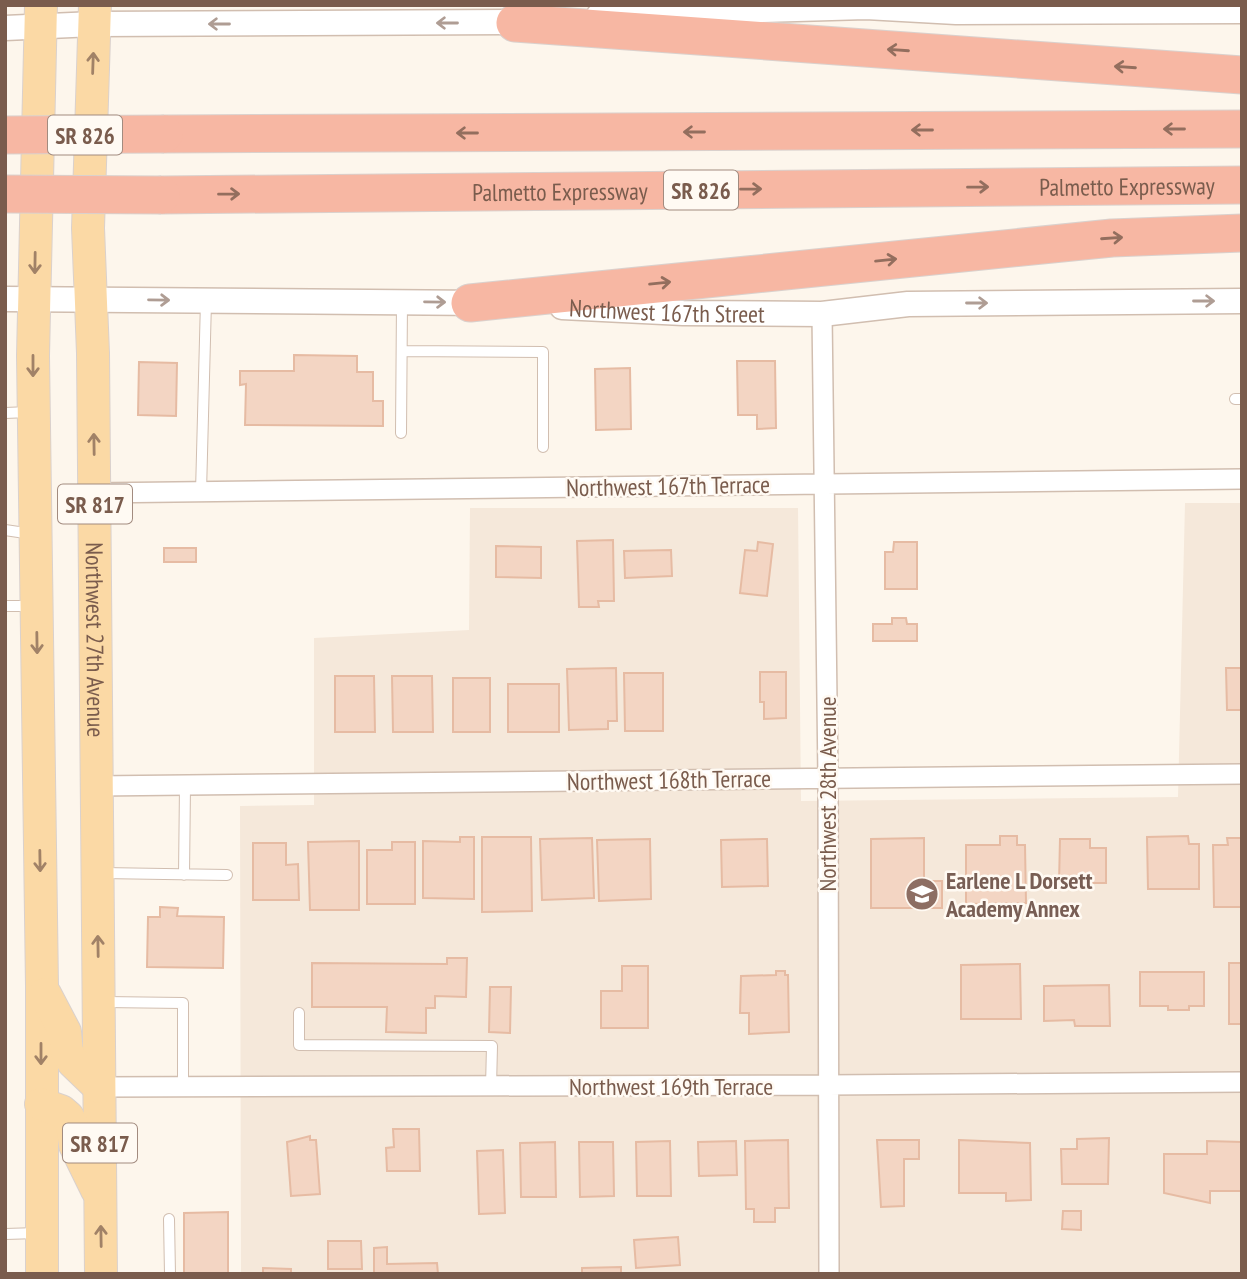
<svg xmlns="http://www.w3.org/2000/svg" width="1247" height="1279" viewBox="0 0 1247 1279" font-family="'PT Sans Narrow',sans-serif">
<style>
.residential{fill:#f5e8da}
.building{fill:#f3d5c3;stroke:#e6bba3;stroke-width:2}
.lines{fill:none;stroke-linecap:round;stroke-linejoin:round}
.service-casing{stroke:#d1beb0;stroke-width:12}
.minor-casing{stroke:#d1beb0;stroke-width:22}
.tertiary-casing{stroke:#d1beb0;stroke-width:27}
.primary-casing{stroke:#dad1cd;stroke-width:34}
.motorway-casing{stroke:#dad1cd;stroke-width:39}
.service{stroke:#fff;stroke-width:10}
.minor{stroke:#fff;stroke-width:19}
.tertiary{stroke:#fff;stroke-width:24}
.primary{stroke:#fbd9a5;stroke-width:32}
.motorway{stroke:#f7b7a3;stroke-width:37}
.motorway-bridge-casing{stroke:#dad1cd;stroke-width:39;stroke-linecap:butt}
.motorway-bridge{stroke:#f7b7a3;stroke-width:37}
.oneway{stroke:#af9d94}
.oneway2{stroke:#936e5e}
.oneway3{stroke:#a18267}
.labels{text-anchor:middle;dominant-baseline:central;stroke-width:5;stroke-linejoin:round;paint-order:stroke}
.shield{fill:#fffaf3;stroke:#a28b7f;stroke-width:2}
.shield-label{font-size:23px;font-weight:bold;fill:#7a5c4d}
.street-label{font-size:24px;fill:#7a5c4d;stroke:#fffaf3}
.education-label{font-size:24px;font-weight:bold;fill:#785e54;stroke:#fffaf3;text-anchor:start}
</style>
<rect width="100%" height="100%" fill="#fdf6ec"/>
<path class="residential" d="M1185,503H1242V1274H241L240,806L314,805V638L469,630L470,508H798L801,801L1178,797Z"/>
<path class="building" d="M294,355L357,356V372H373V401H383V426L245,425L246,384L240,385V371H294Z
M737,361H775L776,428L757,429V415H738Z
M139,362L177,363L176,416L138,415Z
M630,368L631,429L596,430L595,369Z
M613,540L614,601H598L599,607H579L577,541Z
M758,542L773,544L767,596L740,593L745,550L757,551Z
M894,542H917V589H885V552H893Z
M496,546L541,547V578L496,577Z
M164,548H196V562H164Z
M671,550L672,576L625,578L624,551Z
M892,618H906L907,624H917V641H873V624H892Z
M616,668L617,721H608V729L569,730L567,669Z
M1226,668H1242V710H1227Z
M760,672H786V718L764,719V702H760Z
M624,673H663V731H625Z
M335,676H374L375,732H335Z
M392,676H432L433,732H393Z
M453,678H490V732H453Z
M508,684H559V732H508Z
M1000,836H1017V845H1025L1026,903L966,904V845H1000Z
M1188,836L1189,844H1199V889H1148L1147,837Z
M460,837H474V899L423,898V841L460,842Z
M482,837H531L532,911L482,912Z
M592,838L594,898L542,900L540,839Z
M924,838V881H942V908H871V839Z
M1227,838H1242V907H1214L1213,845H1228Z
M650,839L651,899L599,901L597,840Z
M767,839L768,886L722,887L721,840Z
M1060,839H1090V848H1106V883H1059Z
M359,841V910H310L308,842Z
M392,842H415V904H367V850H392Z
M253,843H286V865L298,864L299,900H253Z
M160,907L178,908L177,916L224,917L223,968L147,967L148,917H160Z
M447,958H467L466,997L435,996V1008H426V1033L386,1032L387,1007H312V963L447,964Z
M1229,963H1242V1024H1229Z
M1020,964L1021,1019H961V965Z
M622,966H648V1028H601V991H622Z
M776,971H785V975H788L789,1032L749,1034V1013H740L741,976L776,975Z
M1140,972H1204V1006H1189V1010H1168V1006H1140Z
M1109,985L1110,1026H1075L1074,1020L1044,1021V986Z
M490,987H511L510,1033L489,1032Z
M393,1129H419L420,1171H387L386,1148L394,1147Z
M310,1136V1140H316L320,1194L291,1196L287,1142Z
M1109,1138L1108,1184H1062L1061,1149H1077V1139Z
M788,1140L789,1208H775V1222H754V1209H746L745,1141Z
M877,1140H919V1159H904V1206L881,1207Z
M959,1140L1030,1143L1031,1200L1006,1201V1193H959Z
M670,1141L671,1196H637L636,1142Z
M736,1141L737,1175L699,1176L698,1142Z
M1207,1141L1242,1142V1191H1210V1203L1164,1193V1154H1207Z
M555,1142L556,1197H521L520,1143Z
M579,1142H613L614,1196L580,1197Z
M503,1150L505,1213L479,1214L477,1151Z
M1063,1211H1081V1230L1062,1229Z
M228,1212V1274H184V1213Z
M678,1237L680,1265L636,1268L634,1240Z
M328,1241H361L362,1269H328Z
M387,1247V1264L437,1263L438,1274H374V1248Z
M621,1267V1274H582V1268Z
M263,1268L291,1269V1274H263Z"/>
<g class="lines">
<defs>
<path id="service" d="M402,351L543,352V447
M1235,399H1242
M5,413L29,412
M401,433L402,302
M201,492L206,301
M5,530L32,534
M5,606H33
M102,873L227,875
M184,875L185,786
M104,1002L183,1003V1087
M299,1013V1045L492,1046L491,1087
M169,1219L170,1274
M5,1234L38,1233"/>
<path id="minor" d="M822,314L828,778L829,1274
M94,493L1242,479
M96,786L1242,774
M99,1087L828,1085L1242,1082"/>
<g id="tertiary">
<path d="M599,15L866,7L956,12L1242,11"/>
<path d="M5,28L94,24L528,22"/>
<path d="M5,299L484,303"/>
<path id="s1" d="M562,307L683,313L822,314L908,304L1242,301"/>
</g>
<g id="primary">
<path d="M41,5L33,356L42,986V1274"/>
<path id="s2" d="M95,5L88,228L93,353L101,1274"/>
<path d="M45,994L65,1032L67,1052L73,1062L99,1087"/>
<path d="M41,1104L61,1111L68,1117L72,1125L75,1145L97,1190"/>
</g>
<g id="motorway">
<path d="M515,23L1242,75"/>
<path d="M164,134L1242,129"/>
<path id="s3" d="M161,195L1242,185"/>
<path d="M470,303L1112,238L1242,233"/>
</g>
</defs>
<use href="#service" class="service-casing"/>
<use href="#minor" class="minor-casing"/>
<use href="#tertiary" class="tertiary-casing"/>
<use href="#primary" class="primary-casing"/>
<use href="#motorway" class="motorway-casing"/>
<use href="#service" class="service"/>
<use href="#minor" class="minor"/>
<use href="#tertiary" class="tertiary"/>
<use href="#primary" class="primary"/>
<use href="#motorway" class="motorway"/>
<defs>
<path id="motorway-bridge" d="M5,135L164,134
M5,194L161,195"/>
</defs>
<use href="#motorway-bridge" class="motorway-bridge-casing"/>
<use href="#motorway-bridge" class="motorway-bridge"/>
</g>
<defs><path id="oneway-shaft" d="M-6 0H5M1.5-3L5.5 0L1.5 3" fill="none" stroke-width="1.6" stroke-linecap="round" stroke-linejoin="round" transform="scale(1.75)"/></defs>
<g class="oneway">
<use href="#oneway-shaft" transform="translate(447 23) rotate(180)"/>
<use href="#oneway-shaft" transform="translate(219 24) rotate(180)"/>
<use href="#oneway-shaft" transform="translate(159 300) rotate(1)"/>
<use href="#oneway-shaft" transform="translate(1204 301)"/>
<use href="#oneway-shaft" transform="translate(435 302) rotate(1)"/>
<use href="#oneway-shaft" transform="translate(977 303)"/>
</g>
<g class="oneway2">
<use href="#oneway-shaft" transform="translate(898 50) rotate(-176)"/>
<use href="#oneway-shaft" transform="translate(1125 67) rotate(-176)"/>
<use href="#oneway-shaft" transform="translate(1174 129) rotate(180)"/>
<use href="#oneway-shaft" transform="translate(922 130) rotate(180)"/>
<use href="#oneway-shaft" transform="translate(694 132) rotate(180)"/>
<use href="#oneway-shaft" transform="translate(467 133) rotate(180)"/>
<use href="#oneway-shaft" transform="translate(978 187) rotate(-1)"/>
<use href="#oneway-shaft" transform="translate(751 189) rotate(-1)"/>
<use href="#oneway-shaft" transform="translate(229 194) rotate(-1)"/>
<use href="#oneway-shaft" transform="translate(1112 238) rotate(-4)"/>
<use href="#oneway-shaft" transform="translate(886 260) rotate(-6)"/>
<use href="#oneway-shaft" transform="translate(660 283) rotate(-6)"/>
</g>
<g class="oneway3">
<use href="#oneway-shaft" transform="translate(93 63) rotate(-88)"/>
<use href="#oneway-shaft" transform="translate(35 263) rotate(91)"/>
<use href="#oneway-shaft" transform="translate(33 366) rotate(90)"/>
<use href="#oneway-shaft" transform="translate(94 444) rotate(-91)"/>
<use href="#oneway-shaft" transform="translate(37 643) rotate(89)"/>
<use href="#oneway-shaft" transform="translate(40 861) rotate(89)"/>
<use href="#oneway-shaft" transform="translate(98 946) rotate(-91)"/>
<use href="#oneway-shaft" transform="translate(41 1054) rotate(90)"/>
<use href="#oneway-shaft" transform="translate(101 1236) rotate(-91)"/>
</g>
<defs>
<symbol id="school-disc" viewBox="-11 -11 22 22"><circle r="9.5" fill="#8d6e63" stroke="#fffaf3"/><path d="M0-5L7-2L0 1L-7-2ZM-4 1L0 2.5L4 1V4Q0 6-4 4Z" fill="#fff"/></symbol>
</defs>
<g fill-rule="evenodd">
<use href="#school-disc" x="903" y="875" width="38" height="38"/>
</g>
<g class="labels">
<g class="shield">
<rect x="48" y="115.5" width="74" height="39" rx="5"/>
<rect x="664" y="170.5" width="74" height="39" rx="5"/>
<rect x="58" y="484.5" width="74" height="39" rx="5"/>
<rect x="63" y="1123.5" width="74" height="39" rx="5"/>
</g>
<g class="shield-label">
<text x="85" y="135">SR 826</text>
<text x="701" y="190">SR 826</text>
<text x="95" y="504">SR 817</text>
<text x="100" y="1143">SR 817</text>
</g>
<g class="street-label">
<text stroke="none"><textPath href="#s3" startOffset="966">Palmetto Expressway</textPath></text>
<text stroke="none"><textPath href="#s3" startOffset="399">Palmetto Expressway</textPath></text>
<text stroke="none"><textPath href="#s1" startOffset="105">Northwest 167th Street</textPath></text>
<text transform="translate(668 486) rotate(-1)">Northwest 167th Terrace</text>
<text stroke="none"><textPath href="#s2" startOffset="635">Northwest 27th Avenue</textPath></text>
<text transform="translate(669 780) rotate(-1)">Northwest 168th Terrace</text>
<text transform="translate(827 794) rotate(-90)">Northwest 28th Avenue</text>
<text x="671" y="1086">Northwest 169th Terrace</text>
</g>
<g class="education-label">
<text x="946" y="880">Earlene L Dorsett<tspan x="946" dy="28">Academy Annex</tspan></text>
</g>
</g>
<rect width="1247" height="1279" fill="none" stroke="#7a5c4d" stroke-width="14"/>
</svg>
